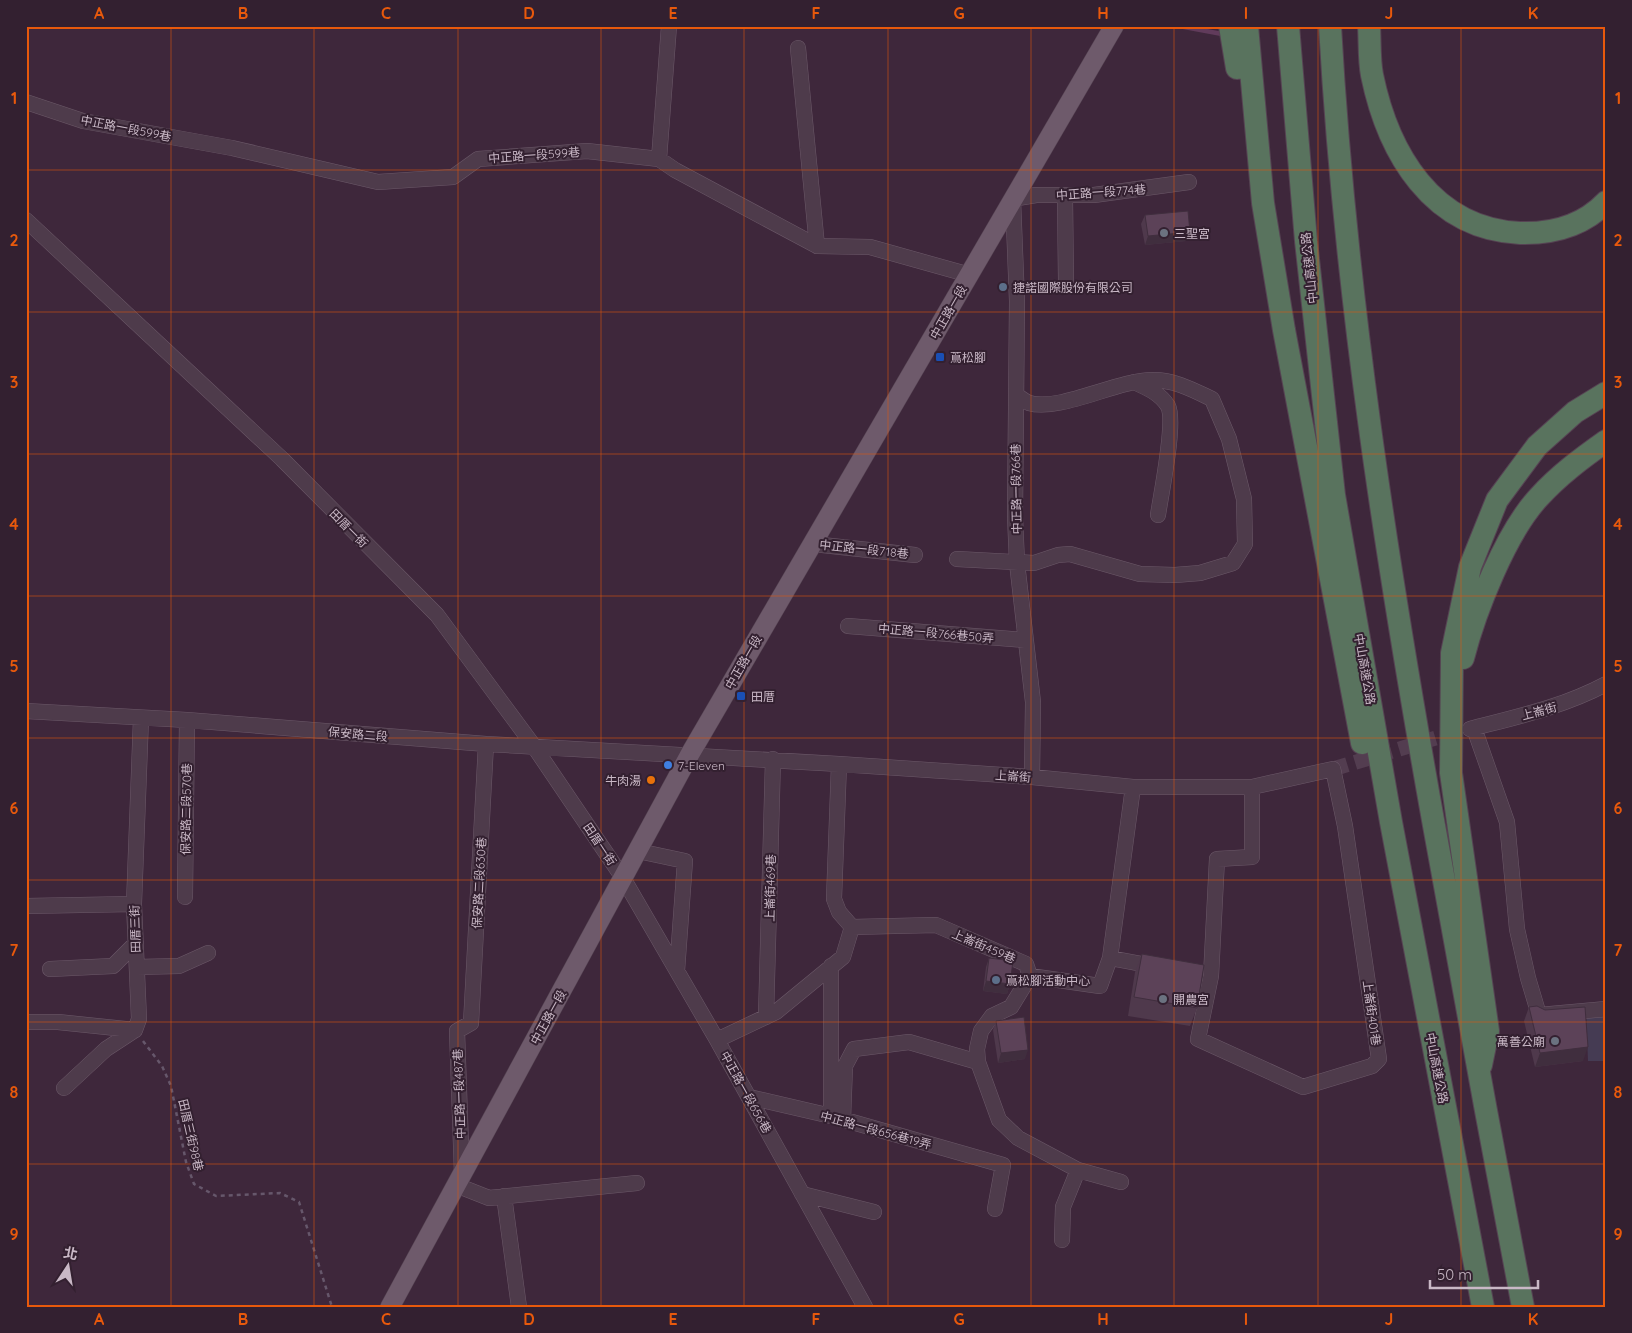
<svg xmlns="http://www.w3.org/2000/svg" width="1632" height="1333" viewBox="0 0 1632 1333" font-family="Quicksand,'Noto Sans TC',sans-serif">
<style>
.green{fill:#453b53}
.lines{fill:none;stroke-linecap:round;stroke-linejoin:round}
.stream{stroke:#613b5b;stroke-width:4.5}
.minor-tunnel{stroke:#533d50;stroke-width:15;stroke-dasharray:15 8;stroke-linecap:butt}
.minor-casing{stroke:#6c5969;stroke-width:16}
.major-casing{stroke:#544251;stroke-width:20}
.highway-casing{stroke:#564353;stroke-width:24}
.path{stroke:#66576b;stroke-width:2.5;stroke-dasharray:4 4;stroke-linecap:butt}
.minor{stroke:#4e3b4b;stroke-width:15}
.major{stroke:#6e5a6b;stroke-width:19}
.highway{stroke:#59735e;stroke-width:22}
.wall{fill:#4f394c}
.shaded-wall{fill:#402e3e}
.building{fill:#5c4258;stroke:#402e3e}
.grid{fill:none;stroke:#e8590c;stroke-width:1;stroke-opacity:0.55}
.worship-dot{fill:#6b7280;stroke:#332030;stroke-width:2}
.service-dot{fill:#5c6f8a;stroke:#332030;stroke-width:2}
.transit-dot{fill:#1a4fb4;stroke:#332030;stroke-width:2}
.shop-dot{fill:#3f7fe0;stroke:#332030;stroke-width:2}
.food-dot{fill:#e8710a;stroke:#332030;stroke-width:2}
.labels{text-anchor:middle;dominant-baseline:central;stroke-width:4;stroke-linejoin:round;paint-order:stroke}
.street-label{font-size:12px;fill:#c9b8c6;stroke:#332030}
.poi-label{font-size:12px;fill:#c9b8c6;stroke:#332030;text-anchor:start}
.neatline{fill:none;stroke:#e8590c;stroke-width:2}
.grid-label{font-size:16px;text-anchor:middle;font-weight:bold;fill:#e8590c}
</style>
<rect width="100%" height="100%" fill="#3e273b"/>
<path class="green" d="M1606,1009V1061H1588L1586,1011Z"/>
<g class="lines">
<path class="stream" d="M1179,26L1222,34"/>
<path class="minor-tunnel" d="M1333,769L1459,731"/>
<defs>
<path id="minor" d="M798,48L817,246
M26,102L83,121L232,148L378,182L453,177L478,159L587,151L659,159L675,170L817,246L870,247L970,275
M659,159L669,26
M1065,197L1066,281
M26,220L282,459L437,615L533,745L623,878L717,1040L865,1307
M1134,382C1147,388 1160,393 1168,406C1176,422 1161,494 1158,515
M813,544L915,555
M957,559L1034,563L1058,555L1070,554L1140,574L1175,575L1200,573L1233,563L1245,544L1244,499L1229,439L1212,399C1193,390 1175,380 1153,380C1117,380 1060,412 1029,403C1024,401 1020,397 1016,395
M848,626L1025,640
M26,711L187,720L486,744L839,764L1032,777L1133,787H1252L1333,769L1345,826L1379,1059L1372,1066L1303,1087L1198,1039L1211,976L1217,859L1252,857V787
M1474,728L1507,822L1517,929L1528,978L1539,1015L1606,1009
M1470,729C1516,717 1563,707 1606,684
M839,764L834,899L839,912L852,927L936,925L1026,964L1030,976L1011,1007L992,1016L981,1031L977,1049L978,1062L999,1120L1018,1138L1078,1170L1121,1182
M1032,777L1033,702L1017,563L1015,516L1017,301L1013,199L1036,195H1094L1189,182
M638,851L685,861L677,971
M185,897L187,720
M26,906L134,904
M1110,958L1158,967
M831,966V1116
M137,967L179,966L208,953
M50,969L113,966L136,943
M1030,976L1100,986L1110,958L1133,787
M766,1017L773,759
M26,1022H58L135,1030L139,1019L134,904L141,718
M717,1040L776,1012L843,957L852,927
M64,1088L106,1049L135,1030
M749,1097L831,1116L1003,1165L995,1209
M843,1120L845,1066L854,1049L909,1042L978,1062
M462,1175L457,1031L471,1023L486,744
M456,1185L489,1198L637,1183
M802,1194L874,1212
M504,1196L519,1307
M1062,1240L1063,1207L1078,1170"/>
<path id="major" d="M390,1307L690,754L1114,26"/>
<path id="highway" d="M1230,26L1237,68
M1247,26L1263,203L1284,330L1362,743
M1288,26L1306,241L1334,495L1391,822L1483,1307
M1330,26C1345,293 1386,557 1433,820C1462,982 1492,1145 1523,1307
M1369,26C1370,42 1369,60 1372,75C1388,153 1432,229 1520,233C1553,234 1583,226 1606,202
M1463,658C1475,611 1506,532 1539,497C1559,475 1582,458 1606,441
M1481,1065L1488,1031L1451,773L1452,653L1470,567L1497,500L1537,446L1575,412L1606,393"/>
</defs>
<use href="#minor" class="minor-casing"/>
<use href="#major" class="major-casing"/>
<use href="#highway" class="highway-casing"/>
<path class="path" d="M143,1041L162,1066L171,1086L186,1162L194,1184L216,1196L280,1193L299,1202L332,1307"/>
<use href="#minor" class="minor"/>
<use href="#major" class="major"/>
<use href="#highway" class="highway"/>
</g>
<path class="wall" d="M1145,215L1190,232L1186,241L1145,245L1141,224Z
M1142,954L1197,1008L1190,1026L1128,1016L1135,972Z
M989,958L1010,984L1007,994L983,991L986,967Z
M1529,1007L1583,1061L1535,1067L1524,1021Z
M996,1021L1025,1059L998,1063L993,1030Z"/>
<path class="shaded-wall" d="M1190,232L1186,241L1145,245L1148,236Z
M986,981L1010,984L1007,994L983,991Z
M1588,1047L1583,1061L1535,1067L1540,1053Z
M1028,1050L1025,1059L998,1063L1001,1053Z"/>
<path class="building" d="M1188,211L1190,232L1148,236L1145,215Z
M1142,954L1204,965L1197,1008L1134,997Z
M989,958L1013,961L1010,984L986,981Z
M1537,1006L1545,1010L1585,1007L1588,1047L1540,1053L1529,1007Z
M1024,1017L1028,1050L1001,1053L996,1021Z"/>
<path class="grid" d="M171,26V1307M314,26V1307M458,26V1307M601,26V1307M744,26V1307M888,26V1307M1031,26V1307M1174,26V1307M1318,26V1307M1461,26V1307M26,170H1606M26,312H1606M26,454H1606M26,596H1606M26,738H1606M26,880H1606M26,1022H1606M26,1164H1606"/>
<g class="worship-dot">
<circle cx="1164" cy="233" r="5"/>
<circle cx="1163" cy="999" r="5"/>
<circle cx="1555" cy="1041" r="5"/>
</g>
<g class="service-dot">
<circle cx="1003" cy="287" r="5"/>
<circle cx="996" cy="980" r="5"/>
</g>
<g class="transit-dot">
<rect x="935" y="352" width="10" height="10" rx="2.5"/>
<rect x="736" y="691" width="10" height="10" rx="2.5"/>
</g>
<circle class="shop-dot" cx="668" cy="765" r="5"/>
<circle class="food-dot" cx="651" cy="780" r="5"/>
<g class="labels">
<g class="street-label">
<text transform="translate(126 128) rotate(11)">中正路一段599巷</text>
<text transform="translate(534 155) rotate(-4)">中正路一段599巷</text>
<text transform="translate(1101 192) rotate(-4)">中正路一段774巷</text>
<text transform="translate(1309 268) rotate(-96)">中山高速公路</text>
<text transform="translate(948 312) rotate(-60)">中正路一段</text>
<text transform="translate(1016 489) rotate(-91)">中正路一段766巷</text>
<text transform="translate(349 528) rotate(45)">田厝一街</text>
<text transform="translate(864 549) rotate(6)">中正路一段718巷</text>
<text transform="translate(936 633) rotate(5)">中正路一段766巷50弄</text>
<text transform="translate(743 662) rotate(-60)">中正路一段</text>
<text transform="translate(1365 669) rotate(80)">中山高速公路</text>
<text transform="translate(1539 711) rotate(-15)">上崙街</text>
<text transform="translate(358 734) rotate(5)">保安路二段</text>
<text transform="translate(1013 776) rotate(4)">上崙街</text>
<text transform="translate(186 809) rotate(-89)">保安路二段570巷</text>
<text transform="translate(600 844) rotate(56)">田厝一街</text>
<text transform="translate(479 883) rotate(-87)">保安路二段630巷</text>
<text transform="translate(770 888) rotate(-89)">上崙街469巷</text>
<text transform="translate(135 929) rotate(-92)">田厝三街</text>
<text transform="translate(984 946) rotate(23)">上崙街459巷</text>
<text transform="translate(1372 1013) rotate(82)">上崙街401巷</text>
<text transform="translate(548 1017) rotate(-61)">中正路一段</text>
<text transform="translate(1437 1068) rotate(79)">中山高速公路</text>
<text transform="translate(746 1092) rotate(61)">中正路一段656巷</text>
<text transform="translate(459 1094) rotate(-92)">中正路一段487巷</text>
<text transform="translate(876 1130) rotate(15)">中正路一段656巷19弄</text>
<text transform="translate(191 1135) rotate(77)">田厝三街98巷</text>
</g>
<g class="poi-label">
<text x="1174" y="233">三聖宮</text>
<text x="1013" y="287">捷諾國際股份有限公司</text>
<text x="950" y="357">蔦松腳</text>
<text x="751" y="696">田厝</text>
<text x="678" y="765">7-Eleven</text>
<text x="641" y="780" text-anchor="end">牛肉湯</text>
<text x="1006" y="980">蔦松腳活動中心</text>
<text x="1173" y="999">開農宮</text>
<text x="1545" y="1041" text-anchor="end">萬善公廟</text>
</g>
</g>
<rect width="1632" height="1333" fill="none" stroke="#332030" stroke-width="55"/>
<g transform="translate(68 1266) rotate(12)" stroke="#332030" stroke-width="4" paint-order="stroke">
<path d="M0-4L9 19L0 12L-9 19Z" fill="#c9b8c6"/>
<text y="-8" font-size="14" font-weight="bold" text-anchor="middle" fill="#c9b8c6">北</text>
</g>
<path d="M1430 1280v8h108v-8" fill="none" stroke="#c9b8c6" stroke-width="2.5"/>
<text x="1437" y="1280" font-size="15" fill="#c9b8c6" stroke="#332030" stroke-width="4" paint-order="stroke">50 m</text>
<rect x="28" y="28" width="1576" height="1278" class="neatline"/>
<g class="grid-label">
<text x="99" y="19">A</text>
<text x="243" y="19">B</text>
<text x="386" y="19">C</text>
<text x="529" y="19">D</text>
<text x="673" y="19">E</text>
<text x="816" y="19">F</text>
<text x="959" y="19">G</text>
<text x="1103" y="19">H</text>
<text x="1246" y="19">I</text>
<text x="1389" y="19">J</text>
<text x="1533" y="19">K</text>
<text x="14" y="104">1</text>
<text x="1618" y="104">1</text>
<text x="14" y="246">2</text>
<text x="1618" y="246">2</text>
<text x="14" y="388">3</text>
<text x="1618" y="388">3</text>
<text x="14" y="530">4</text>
<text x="1618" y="530">4</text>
<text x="14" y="672">5</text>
<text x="1618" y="672">5</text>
<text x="14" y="814">6</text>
<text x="1618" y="814">6</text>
<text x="14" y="956">7</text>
<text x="1618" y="956">7</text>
<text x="14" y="1098">8</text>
<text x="1618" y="1098">8</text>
<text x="14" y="1240">9</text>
<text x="1618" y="1240">9</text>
<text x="99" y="1325">A</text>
<text x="243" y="1325">B</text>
<text x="386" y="1325">C</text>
<text x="529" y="1325">D</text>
<text x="673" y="1325">E</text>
<text x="816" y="1325">F</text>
<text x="959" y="1325">G</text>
<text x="1103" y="1325">H</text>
<text x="1246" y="1325">I</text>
<text x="1389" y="1325">J</text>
<text x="1533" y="1325">K</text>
</g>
</svg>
